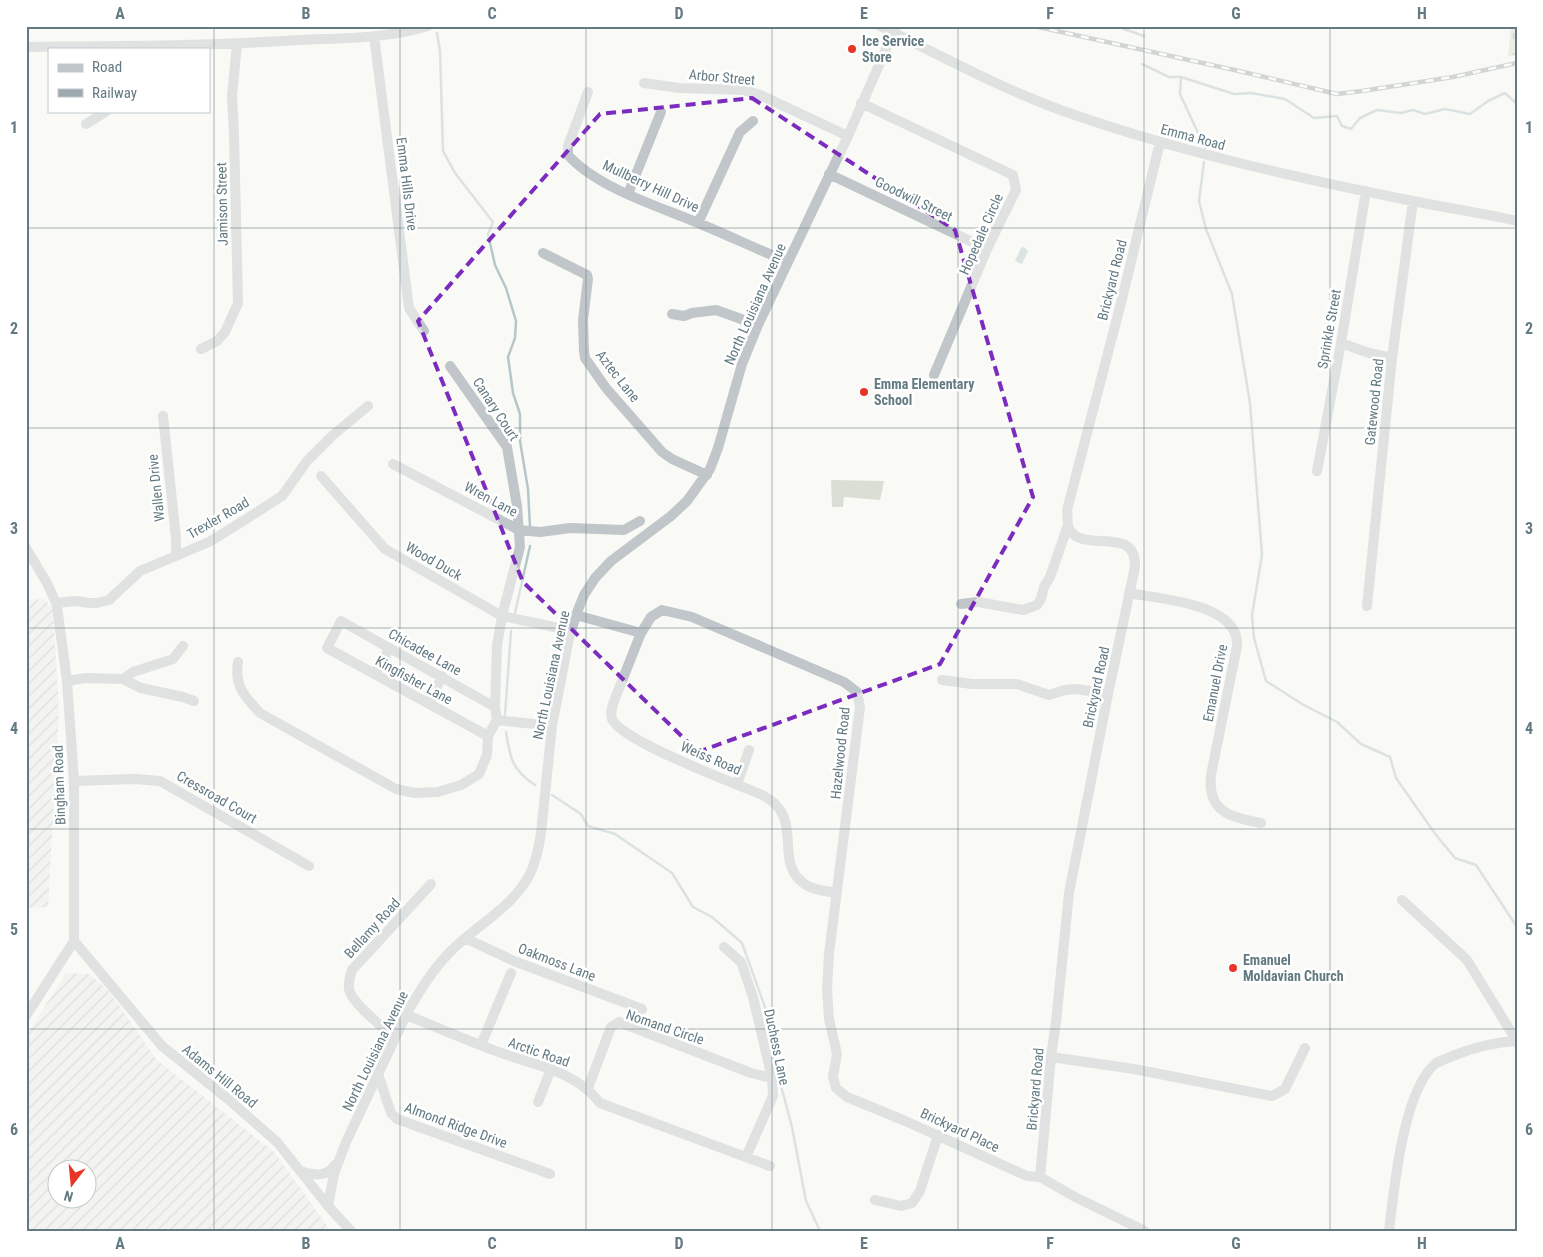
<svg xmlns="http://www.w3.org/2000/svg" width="1543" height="1257" viewBox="0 0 1543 1257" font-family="'Roboto Condensed',sans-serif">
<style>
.industrial{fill:url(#industrial-furrows);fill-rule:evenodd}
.green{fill:#daded5}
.cemetery{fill:url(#cemetery-stones)}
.water{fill:#b7c7c9}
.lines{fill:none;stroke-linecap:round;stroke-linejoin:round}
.stream{stroke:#b7c7c9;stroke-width:2.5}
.minor{stroke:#c0c6c9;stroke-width:10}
.rail-casing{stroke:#9faaae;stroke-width:4.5}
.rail{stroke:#fff;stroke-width:2.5;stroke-dasharray:8;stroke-linecap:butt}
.marked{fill:none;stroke:#7b2cbf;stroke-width:4;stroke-dasharray:10 6;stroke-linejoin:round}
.grid{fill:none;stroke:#637a82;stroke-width:1;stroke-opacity:0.55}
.poi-dot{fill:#e93526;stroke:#fff;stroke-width:2}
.labels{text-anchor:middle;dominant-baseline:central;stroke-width:5;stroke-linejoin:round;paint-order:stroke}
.poi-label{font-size:14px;font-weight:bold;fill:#637a82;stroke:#fff;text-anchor:start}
.street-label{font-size:14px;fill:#637a82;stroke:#fff}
.neatline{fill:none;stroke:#637a82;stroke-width:2}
.grid-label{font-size:16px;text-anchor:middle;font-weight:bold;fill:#637a82}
</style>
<defs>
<pattern id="industrial-furrows" width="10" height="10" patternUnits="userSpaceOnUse" patternTransform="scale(1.25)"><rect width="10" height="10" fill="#eaeae9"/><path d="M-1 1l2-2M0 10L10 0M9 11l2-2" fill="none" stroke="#c1c3c2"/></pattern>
<pattern id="cemetery-stones" width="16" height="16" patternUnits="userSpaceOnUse" patternTransform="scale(1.25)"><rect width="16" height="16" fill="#daded5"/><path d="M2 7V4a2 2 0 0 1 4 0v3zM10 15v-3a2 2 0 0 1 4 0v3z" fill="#b4b9b2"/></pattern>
</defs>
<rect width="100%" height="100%" fill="#f9f9f6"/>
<path class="industrial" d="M45,599L53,610L59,710L48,907L26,908V600Z
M66,973L89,974L108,990L157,1060L274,1152L331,1231H26V1036ZM58,1170H88V1200H58Z"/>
<path class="green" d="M831,480L884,481L880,500L844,497L843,507H832Z"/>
<path class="cemetery" d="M1511,26H1517V55L1508,56Z"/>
<path class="water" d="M1024,247L1028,251L1022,264L1015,261L1021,248Z"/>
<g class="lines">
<path class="stream" d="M1121,26L1124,29L1144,36
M437,33L440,51L443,151L455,173L493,222L488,234L495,265L506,288L516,321L515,338L508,357L513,393L520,414V441L528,489L530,527
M1142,64L1169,77H1181L1234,94L1251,93L1285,99L1314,118L1337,116L1342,126L1351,129L1360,118L1377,110L1401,113L1413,110L1425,114L1445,109L1470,114L1488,101L1505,93L1517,104
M1181,77L1180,94L1205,148
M1204,162L1199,201L1206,229L1232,294L1250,403L1262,555L1252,615L1254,638L1266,681L1302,704L1337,722L1361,744L1390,757L1396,778L1436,835L1455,858L1476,865L1517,927
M515,613L530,546
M505,715L511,631
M506,732C510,758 512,770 535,785
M552,795L581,814L588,826L615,834L672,873L693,907L712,917L742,943L766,1010L772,1052L792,1127L806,1201L820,1231"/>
<path class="minor" d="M880,26C942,56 1003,90 1069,113C1181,152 1297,178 1413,201C1447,208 1482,213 1517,221
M374,36L409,308L424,331
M26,47C117,46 208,46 300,40C342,38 386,39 428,26
M644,83L679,88L743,90L758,94L848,136
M588,92L568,146V155C596,187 657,206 696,222C727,235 757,249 788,262
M861,103L1013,175L1016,190L987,249L934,375
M86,124L107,111
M829,174L987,249
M628,194L661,112
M698,223L740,132L753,121
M543,253L587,275L588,279L583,320L584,351L585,358L606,388L662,452L672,459L707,475
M672,314L684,316L692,313L716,310L758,325
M1341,343L1369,353L1392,358
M201,349L217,341L225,332L238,303L234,134L232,96L237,44
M163,416L176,538V556
M393,464L519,530L540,532L570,528L624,530L640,521
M1317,471L1341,343L1366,191
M321,476L385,549L502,616L559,628
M26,548L47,583L56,603L58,614L67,681L74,781V941L26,1016
M1129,593C1159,599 1240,603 1237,646L1211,775C1207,812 1230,817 1261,823
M56,603L77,601L88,603H97L109,600L140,571L209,542L243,521L282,496L307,461L333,435L368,406
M961,604L978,602L1023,610L1037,605L1041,599L1044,587L1050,577L1068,525
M1367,606L1392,358L1413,201
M576,615L641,633
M238,662C234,686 245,697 260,713L396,789L415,793L438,792L461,785L479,774L487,755L488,736L497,720L495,707L497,646L502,616L520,547L517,506L507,447L450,366
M375,673L390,648
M123,679L133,672L173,659L183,646
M942,680L972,684H1017L1049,695L1065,690L1076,689L1108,694
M67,681L86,678L123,679L141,688L183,697L194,701
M429,704L442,676
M497,720L552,726
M488,736L327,648L341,621L495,707
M74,781L135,779L160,781L309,866
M737,784L749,750
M837,893C825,891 810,890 801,881C774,858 806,815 760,794C734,783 621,741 612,719C610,713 612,707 614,701L641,633L651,617L662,610L692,617L844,682L857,692L860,707L829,954L827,989L829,1019L837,1054L833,1077L836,1088L847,1097L903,1120L1027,1176L1040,1177L1075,1197L1145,1231
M1402,900L1467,960L1516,1040
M465,938L514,961L642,1009
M74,941L162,1046L228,1099L277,1142L328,1206L351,1231
M724,947L741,962L753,997L772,1078L773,1096L746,1157
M406,1015C437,1027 468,1041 499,1052C536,1066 574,1070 600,1103L770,1166
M395,1038C384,1028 351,1003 349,989C348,982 350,976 352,970L431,884
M481,1045L511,973
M1051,1057L1134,1069L1272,1096L1285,1089L1305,1048
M378,1074L391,1113L397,1119L550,1174
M588,1088L611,1027L619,1022L751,1073L772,1078
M538,1102L551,1069
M300,1171C314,1175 326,1178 335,1165
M1040,1177L1051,1057L1056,1022L1069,893L1108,694L1135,567C1137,522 1078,557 1068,526C1067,521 1068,515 1067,510L1122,299L1160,142
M875,1200L901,1206L912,1203L920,1191L938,1135
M328,1206L334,1174L346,1142L406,1015C418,993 431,972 448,954C474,926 512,909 530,874C536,861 539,847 541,833L552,726L569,638L576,615L584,595L595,578L611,561L671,516L687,501L710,469L718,448L742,364L758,325L848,136L896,26
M1389,1231C1394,1189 1403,1090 1436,1063C1440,1061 1446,1059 1450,1057C1472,1048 1493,1042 1517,1041"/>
<defs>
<path id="rail" d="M1034,26L1239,71L1337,94L1362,91L1453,77L1517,63"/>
</defs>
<use href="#rail" class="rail-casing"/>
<use href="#rail" class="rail"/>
</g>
<path d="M0 0H1543V1257H0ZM752,98L955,230L1033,497L940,664L698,752L523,582L418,321L600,114Z" fill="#f9f9f6" fill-opacity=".55" fill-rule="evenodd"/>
<path class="marked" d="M752,98L955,230L1033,497L940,664L698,752L523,582L418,321L600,114Z"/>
<path class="grid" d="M214,26V1231M400,26V1231M586,26V1231M772,26V1231M958,26V1231M1144,26V1231M1330,26V1231M26,228H1517M26,428H1517M26,628H1517M26,829H1517M26,1029H1517"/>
<g class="poi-dot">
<circle cx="852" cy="49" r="5"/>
<circle cx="864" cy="392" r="5"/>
<circle cx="1233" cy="968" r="5"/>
</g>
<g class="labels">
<g class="poi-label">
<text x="862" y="41">Ice Service<tspan x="862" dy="16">Store</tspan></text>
<text x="874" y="384">Emma Elementary<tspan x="874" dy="16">School</tspan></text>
<text x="1243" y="960">Emanuel<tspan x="1243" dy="16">Moldavian Church</tspan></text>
</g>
<g class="street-label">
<text transform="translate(722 77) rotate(5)">Arbor Street</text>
<text transform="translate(1193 137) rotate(15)">Emma Road</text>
<text transform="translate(407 184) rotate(83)">Emma Hills Drive</text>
<text transform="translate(651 186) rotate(25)">Mullberry Hill Drive</text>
<text transform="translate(914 199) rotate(26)">Goodwill Street</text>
<text transform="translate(222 204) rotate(-91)">Jamison Street</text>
<text transform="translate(981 234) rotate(-66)">Hopedale Circle</text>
<text transform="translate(1112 280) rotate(-76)">Brickyard Road</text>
<text transform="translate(755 304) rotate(-66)">North Louisiana Avenue</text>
<text transform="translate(1329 329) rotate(-80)">Sprinkle Street</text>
<text transform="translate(618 376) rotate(52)">Aztec Lane</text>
<text transform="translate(1374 402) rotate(-84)">Gatewood Road</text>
<text transform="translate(496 409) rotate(57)">Canary Court</text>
<text transform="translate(156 488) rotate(-96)">Wallen Drive</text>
<text transform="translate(491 499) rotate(28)">Wren Lane</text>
<text transform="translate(218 518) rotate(-30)">Trexler Road</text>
<text transform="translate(434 561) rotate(30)">Wood Duck</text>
<text transform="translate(425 652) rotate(29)">Chicadee Lane</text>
<text transform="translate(551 675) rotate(-78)">North Louisiana Avenue</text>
<text transform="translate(414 680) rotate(29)">Kingfisher Lane</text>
<text transform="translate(1215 683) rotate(-79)">Emanuel Drive</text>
<text transform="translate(1096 687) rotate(-78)">Brickyard Road</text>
<text transform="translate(840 753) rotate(-84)">Hazelwood Road</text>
<text transform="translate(711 758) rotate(23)">Weiss Road</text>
<text transform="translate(59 785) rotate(-92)">Bingham Road</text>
<text transform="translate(217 797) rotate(30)">Cressroad Court</text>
<text transform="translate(372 928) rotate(-48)">Bellamy Road</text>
<text transform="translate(557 962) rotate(21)">Oakmoss Lane</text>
<text transform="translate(665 1027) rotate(19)">Nomand Circle</text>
<text transform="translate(777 1047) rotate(78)">Duchess Lane</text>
<text transform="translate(375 1051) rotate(-64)">North Louisiana Avenue</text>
<text transform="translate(539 1052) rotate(19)">Arctic Road</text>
<text transform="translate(220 1076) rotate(39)">Adams Hill Road</text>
<text transform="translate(1035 1089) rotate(-85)">Brickyard Road</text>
<text transform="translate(456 1125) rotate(20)">Almond Ridge Drive</text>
<text transform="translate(960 1130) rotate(25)">Brickyard Place</text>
</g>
</g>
<rect width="1543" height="1257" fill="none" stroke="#ffffff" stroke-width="55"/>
<rect x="48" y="48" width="162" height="65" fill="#ffffff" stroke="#c1cacd"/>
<rect x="58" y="64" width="25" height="8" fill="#c0c6c9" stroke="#c1cacd"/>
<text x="92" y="72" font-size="15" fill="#637a82">Road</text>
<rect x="58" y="89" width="25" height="8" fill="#9faaae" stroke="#c1cacd"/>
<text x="92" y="98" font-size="15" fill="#637a82">Railway</text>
<g transform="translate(72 1184) rotate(196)"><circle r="24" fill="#ffffff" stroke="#c1cacd"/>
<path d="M0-4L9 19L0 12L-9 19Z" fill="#e93526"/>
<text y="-8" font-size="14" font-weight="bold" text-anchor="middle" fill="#637a82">N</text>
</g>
<rect x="28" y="28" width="1488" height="1202" class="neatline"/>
<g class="grid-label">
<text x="120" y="19">A</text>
<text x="306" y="19">B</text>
<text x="492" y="19">C</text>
<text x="679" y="19">D</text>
<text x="864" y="19">E</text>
<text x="1050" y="19">F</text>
<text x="1236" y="19">G</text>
<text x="1422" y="19">H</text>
<text x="14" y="133">1</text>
<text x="1529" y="133">1</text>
<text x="14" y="334">2</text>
<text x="1529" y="334">2</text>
<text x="14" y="534">3</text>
<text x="1529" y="534">3</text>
<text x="14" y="734">4</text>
<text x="1529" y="734">4</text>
<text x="14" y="935">5</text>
<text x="1529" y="935">5</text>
<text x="14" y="1135">6</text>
<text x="1529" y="1135">6</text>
<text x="120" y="1249">A</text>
<text x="306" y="1249">B</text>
<text x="492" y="1249">C</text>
<text x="679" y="1249">D</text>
<text x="864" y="1249">E</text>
<text x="1050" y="1249">F</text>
<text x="1236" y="1249">G</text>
<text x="1422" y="1249">H</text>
</g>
</svg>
